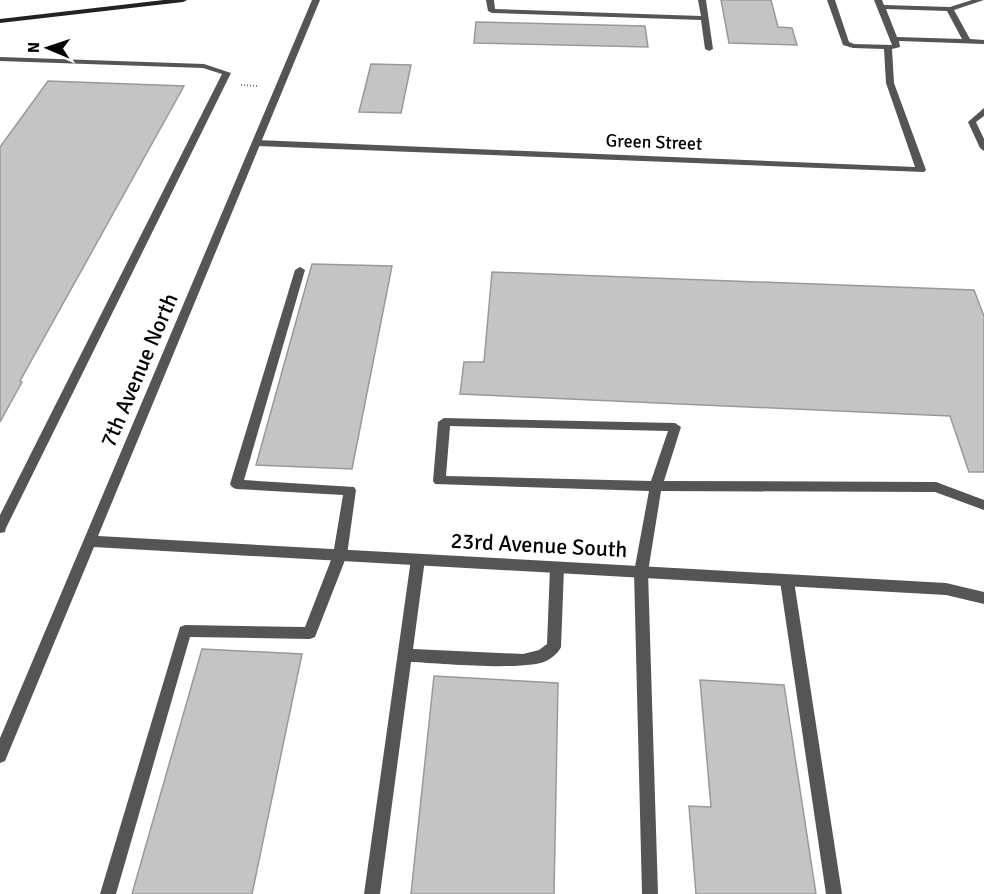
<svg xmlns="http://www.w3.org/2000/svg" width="984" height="894" viewBox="0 0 984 894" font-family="Signika,sans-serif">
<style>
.building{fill:#c4c4c4;stroke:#999;stroke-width:1.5}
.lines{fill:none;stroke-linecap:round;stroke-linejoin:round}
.path{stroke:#777;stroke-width:2;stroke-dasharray:1 2;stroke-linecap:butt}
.lane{fill:#555;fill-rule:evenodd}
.street{fill:#555;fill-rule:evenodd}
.secondary{fill:#222;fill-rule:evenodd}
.labels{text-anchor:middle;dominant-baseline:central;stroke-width:5;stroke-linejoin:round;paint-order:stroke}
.far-street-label{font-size:18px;fill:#000;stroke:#fff}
.street-label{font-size:22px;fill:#000;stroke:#fff}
</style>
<rect width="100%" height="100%" fill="#fff"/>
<path class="building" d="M721,0H771L778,27L792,28L797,45L729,43Z
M476,22L645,26L648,47L474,43Z
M371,64L411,65L401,113L359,112Z
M48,81L184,86L20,381L22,382L0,422V147Z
M312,264L392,266L352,469L256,465Z
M492,272L974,290L984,316V472H969L950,416L460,394L464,362H484Z
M202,649L302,654L252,894H132Z
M434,676L558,683L554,894H411Z
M700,680L784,685L816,894H696L689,806L711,807Z"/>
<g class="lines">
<path class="path" d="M241,85L258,86"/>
<path class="lane" d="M486,0H494L495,9L701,16L698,0H706L713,49L709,51L705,49L701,20L492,13L488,11Z
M827,0H835L849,42L854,44L892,45L874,0H882L884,5L950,7L972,0H984L954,10L970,39L984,40V44L899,41L900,47L892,49L894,83L926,170L924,172L257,146L253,143L257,140L915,167L886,83L884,49L853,48L843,45ZM886,9L947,11L962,39L897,37Z
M0,57L204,64L231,73L6,528L5,532L0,533V515L222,74L203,68L0,61Z
M984,108V116L976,122L984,139V151L980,148L968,122Z
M300,267L305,270L244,480L354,487L356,490L347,555L315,637L310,639L190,637L116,894H100L180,627L185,625L305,627L333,555L343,495L236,489L232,487L230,484L295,270Z
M444,418L675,423L681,427L664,481L936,482L984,500V510L935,492L661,491L648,572L658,894H642L634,572L649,491L435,484L433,481L438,422ZM450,426L668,431L651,481L446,476Z
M418,554L423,555L425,559L413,649L523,654L539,650L547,644L550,568L552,564L557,562L562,564L564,568L561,647C559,652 553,657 548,660C528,672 438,663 411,662L380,894H364L411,559L413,555Z
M787,575L792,577L794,581L842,894H826L780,581L782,577Z"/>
<path class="street" d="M312,0H320L98,536L946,583L984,592V604L946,595L94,547L5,761L0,763V738Z"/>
<path class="secondary" d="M164,0H187L183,2L0,23V19Z"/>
</g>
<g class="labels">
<g class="far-street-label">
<text transform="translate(654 142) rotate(2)">Green Street</text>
</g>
<g class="street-label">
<text transform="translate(139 370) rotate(-67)">7th Avenue North</text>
<text transform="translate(539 545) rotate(3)">23rd Avenue South</text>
</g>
</g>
<g transform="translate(48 48) rotate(272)" stroke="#ffffff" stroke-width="4.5" paint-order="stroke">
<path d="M0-4.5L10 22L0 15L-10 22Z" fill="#000000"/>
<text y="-9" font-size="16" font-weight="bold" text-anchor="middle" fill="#000000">N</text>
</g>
</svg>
